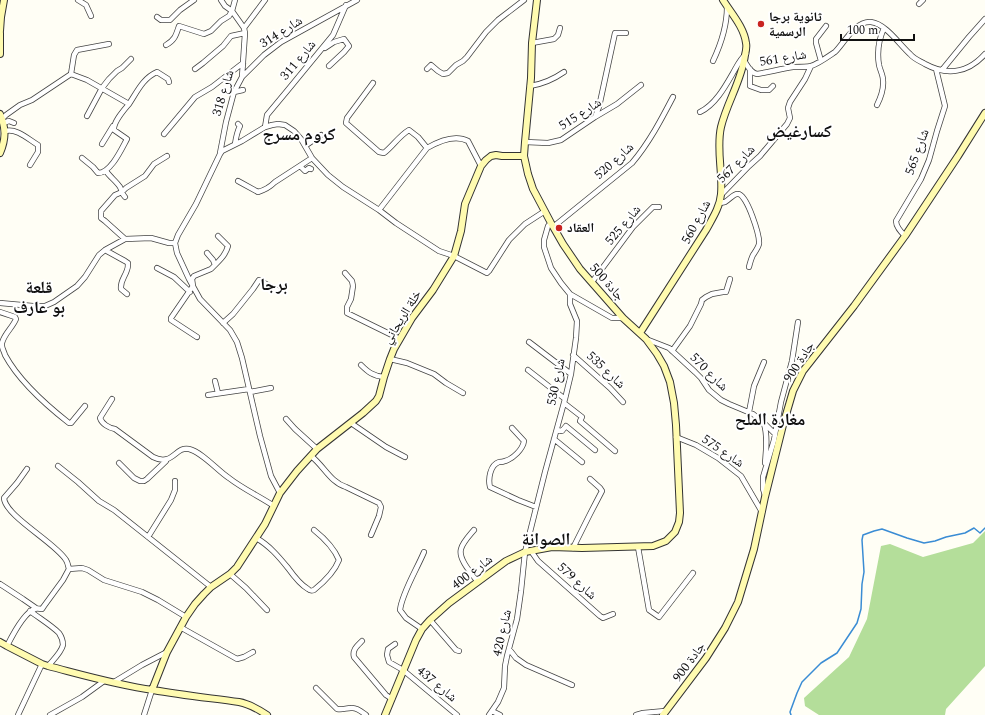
<svg xmlns="http://www.w3.org/2000/svg" width="985" height="715" viewBox="0 0 985 715" font-family="Spectral,'Noto Naskh Arabic',serif">
<style>
.forest{fill:#b4de9a}
.lines{fill:none;stroke-linecap:round;stroke-linejoin:round}
.stream{stroke:#3a8cd4;stroke-width:1.5}
.street-casing{stroke:#444;stroke-width:6}
.secondary-casing{stroke:#333;stroke-width:8}
.street{stroke:#fff;stroke-width:4.5}
.secondary{stroke:#fffbb0;stroke-width:6}
.poi-dot{fill:#c92320;stroke:#fff;stroke-width:1.5}
.labels{text-anchor:middle;dominant-baseline:central;stroke-width:4;stroke-linejoin:round;paint-order:stroke}
.poi-label{font-size:13px;font-weight:bold;fill:#111;stroke:#fff;text-anchor:start}
.street-label{font-size:13px;fill:#111;stroke:#fff}
.district-label{font-size:17px;font-weight:bold;fill:#111;stroke:#fff}
</style>
<rect width="100%" height="100%" fill="#fffef5"/>
<path class="forest" d="M985,531V666L946,709L945,715H819L805,706L804,698L849,657L867,619L881,546L890,544L923,557L973,543Z"/>
<g class="lines">
<path class="stream" d="M791,715L790,712L797,693L802,682L821,663L837,653L857,623L861,609L862,584L864,572L862,540L863,535L874,531L882,529L907,538L924,543L935,541L946,537L965,533L974,528L980,533L985,528"/>
<defs>
<path id="street" d="M78,0L86,5L91,16
M919,4L923,0
M157,17L161,20H170L180,10L194,0
M244,28L265,0
M532,43L554,39L558,35L560,28
M166,45C175,40 176,35 179,26L204,34L211,31L221,21L229,16L232,11L235,0
M325,48L334,42L344,39L349,46L344,52L329,66
M713,61C721,44 727,27 727,7
M821,61L816,43V39L826,26
M745,62C748,67 751,73 757,74C769,72 781,69 793,67C798,67 807,67 811,66C818,64 829,56 835,52C844,43 856,20 871,22C886,24 899,44 910,54C914,59 920,61 925,64C947,76 968,73 985,54
M195,69L203,63L223,46L231,36L245,33
M427,69L431,65L438,71L443,74L448,73L456,65L463,61L467,57L486,32L498,20L524,0
M750,69V86L761,90H769L773,86
M942,70L969,37L985,19
M71,74L74,55L77,50L109,44
M242,77L264,55L281,42L357,0
M373,83L347,118L346,123L379,152L384,153C393,146 399,136 409,130L418,137L427,148
M530,86C543,84 554,79 564,72
M234,92L243,90
M129,104C137,92 143,78 157,72L168,79L169,82
M877,105C881,97 884,89 883,80C883,75 880,70 879,65C877,53 879,39 884,28
M700,112C715,105 725,87 733,73C737,66 740,59 746,54
M87,116L102,88L109,79L117,71L122,68L131,59
M595,117L599,107L615,33H626
M2,119L6,115L20,105L32,100L71,74L87,80L129,104C124,110 113,122 114,130L127,139C122,148 111,173 98,173L93,167L82,158
M3,123L9,121L14,123
M265,127L267,115L287,91L333,35L346,5
M5,131C17,128 28,139 38,145V152L30,165
M164,134L195,97L212,87L243,63
M525,142L548,143L561,140L595,117L617,104L641,85
M102,144L113,126
M235,144C236,137 237,132 240,126L238,124
M305,146L321,135
M220,153L226,122L234,92L242,77L245,33L244,28L232,11L225,6L221,0
M300,166L305,171L309,168L311,169
M106,171C110,177 116,181 120,187C122,191 122,194 125,197
M238,181L258,192C265,190 270,187 275,182L312,158
M721,195L749,166L760,156L787,124L790,118L788,108L790,102L805,79L811,66
M719,203C720,203 725,202 725,202C729,200 734,193 738,194C747,194 760,236 759,244C758,248 755,252 753,255C751,259 750,263 749,267
M379,210L427,148C439,141 455,134 468,141L481,166
M553,227L632,163C649,143 661,120 673,97
M905,236C901,232 896,227 896,221L921,179L929,160L937,131L945,106L936,69
M125,239L105,221L101,218V211L115,195L122,192L126,188L145,176L154,164L167,156
M175,243L177,253L189,279L200,299L230,330L237,342L242,358L260,436L271,476L280,493
M105,250L125,261L128,263C128,265 128,268 127,270C125,277 120,281 121,289L127,294
M215,265C221,259 226,254 228,246L218,236
M157,268L174,277L190,292
M345,273L352,281L353,286L351,299L347,307V313L400,339
M592,282L633,227L653,207H659
M570,294L612,318H623
M0,303L33,306H45L54,302L77,286L85,277L99,255L105,250L125,239L151,238L169,243H175L178,235L196,204L220,154L222,151L242,141L265,127L272,125L278,124L285,125L294,131L301,139L312,158L328,175L343,187L379,210L396,223L439,251L454,256L487,273L489,271L509,240L525,224L545,211
M0,312L15,317L16,319C13,327 4,334 2,343C1,347 4,351 5,355C19,381 46,405 69,423H71L85,406
M223,323L233,314L253,289L259,280L277,290
M197,337L171,320V318L193,286L192,279L194,276L211,269L215,265L213,260L207,253
M646,339L669,348L695,372L701,378L709,390L721,400L729,404L753,414L762,421L775,434
M529,342L571,374
M672,351L690,326L701,304L702,300L706,297L712,294L723,292H726L730,279
M573,355L610,388L623,402
M390,359L407,363L434,374L446,383L463,393
M361,365C368,372 373,376 384,377
M528,370L565,399
M215,381L218,393
M250,392L271,388
M208,395L249,389
M112,399L100,418C102,424 109,428 115,429L153,457C173,467 175,446 189,449C202,452 218,471 229,478C243,489 259,496 274,506
M564,403L582,417L580,421L615,451
M749,412L754,386L764,362
M286,419L295,429L317,449
M351,423L386,447L405,457
M764,424C768,436 766,451 765,463
M512,428L524,441C523,449 513,459 505,461C503,462 501,462 499,462C490,465 488,479 490,487L518,500L536,507
M557,430L562,431L566,426L595,450
M676,437L696,445L718,458L741,476L762,512
M554,439L582,462
M311,456C324,466 330,482 346,487L379,503L381,507L379,516L371,535
M119,463L134,478L140,481H144L147,479L166,461
M58,466L78,482L99,501L114,510L211,587
M27,469L17,483L4,498C5,516 56,543 66,560C68,563 68,566 69,569L82,568L88,570L104,580L142,592L158,600L186,617
M765,495L763,489V477L774,440L781,402L792,361L798,322
M474,530C469,536 463,542 461,549C458,559 472,574 478,582
M148,537L171,500L175,490V481
M256,538C269,545 279,557 288,568C293,575 301,585 308,589C310,591 311,591 314,590C324,582 334,573 339,560C334,548 324,538 314,530
M638,547L649,610L659,617L693,573
M573,548L590,514L602,491L600,488L590,479
M531,551L538,561L600,616L603,618L613,614
M230,574L246,588L267,610
M0,584L23,599L36,608
M30,611C39,618 51,625 59,633C61,636 63,641 63,645C61,653 53,660 48,666
M430,620L456,650L459,651
M180,627L237,659L244,657L253,652
M422,629L406,618L400,610C402,593 417,569 424,552
M362,641C357,646 352,650 354,657L386,695L392,699
M395,644L388,649L387,655L389,662L403,670L457,715
M7,646C12,636 24,612 35,609C37,608 40,609 42,609L44,606L63,580L69,569
M509,649L516,658L526,665L572,685
M114,682L142,665L167,652
M316,688L337,709C343,710 346,708 351,708C357,707 362,712 366,715
M492,711L500,715
M18,715L42,664
M50,715L82,697L104,681
M144,715L152,690
M489,715L498,702L504,688L505,666L507,656L517,619L521,591L525,552L545,472L565,399L571,374L576,338L577,321L570,304V294L561,283L551,268L544,247V240L548,226L551,223
M636,715L643,713L665,711"/>
<path id="secondary" d="M0,31L1,17L4,0
M0,33V54
M0,114C6,128 6,139 0,153
M640,333L706,230C712,219 720,207 721,194C723,172 716,149 721,127C727,102 742,80 745,55C746,51 747,47 746,43C744,27 731,13 723,0
M0,642L7,646L42,664L48,666C83,675 117,685 153,690C181,695 210,698 239,702C250,704 258,709 267,715
M152,690L167,652L186,617L195,604L204,594L211,587L230,574L237,567L265,524L280,493L297,471L317,449L363,413L376,401L379,396L384,377L390,359L394,349L412,318L433,290L454,256L461,231L465,204L481,166L486,160L491,156L496,155L502,156H524
M385,715L416,640L422,629L430,620L449,603L506,561L525,552L552,547L582,548L653,546L666,541L675,532L679,522L680,513L676,425L674,403L670,382L664,366L657,354L646,339L623,318L580,269L563,244L551,223L533,189L528,174L524,156L525,142L531,78L532,43L537,0
M663,715L706,658L725,628L738,602L754,549L765,497L783,425L793,391L803,371L854,306L905,236L958,156L985,113"/>
</defs>
<use href="#street" class="street-casing"/>
<use href="#secondary" class="secondary-casing"/>
<use href="#street" class="street"/>
<use href="#secondary" class="secondary"/>
</g>
<g class="poi-dot">
<circle cx="761" cy="24" r="4"/>
<circle cx="559" cy="228" r="4"/>
</g>
<g class="labels">
<g class="poi-label">
<text x="769" y="17">ثانوية برجا<tspan x="769" dy="15">الرسمية</tspan></text>
<text x="567" y="228">العقاد</text>
</g>
<g class="street-label">
<text transform="translate(281 32) rotate(-32)">شارع 314</text>
<text transform="translate(783 58) rotate(-9)">شارع 561</text>
<text transform="translate(298 60) rotate(-50)">شارع 311</text>
<text transform="translate(223 93) rotate(-73)">شارع 318</text>
<text transform="translate(580 114) rotate(-33)">شارع 515</text>
<text transform="translate(917 152) rotate(-70)">شارع 565</text>
<text transform="translate(614 161) rotate(-42)">شارع 520</text>
<text transform="translate(736 164) rotate(-45)">شارع 567</text>
<text transform="translate(696 222) rotate(-62)">شارع 560</text>
<text transform="translate(623 225) rotate(-50)">شارع 525</text>
<text transform="translate(607 282) rotate(49)">جادة 500</text>
<text transform="translate(402 317) rotate(-58)">خلة الريحاني</text>
<text transform="translate(799 362) rotate(-57)">جادة 900</text>
<text transform="translate(606 370) rotate(43)">شارع 535</text>
<text transform="translate(709 372) rotate(45)">شارع 570</text>
<text transform="translate(556 382) rotate(-78)">شارع 530</text>
<text transform="translate(723 451) rotate(34)">شارع 575</text>
<text transform="translate(472 572) rotate(-37)">شارع 400</text>
<text transform="translate(577 581) rotate(42)">شارع 579</text>
<text transform="translate(502 633) rotate(-77)">شارع 420</text>
<text transform="translate(689 662) rotate(-54)">جادة 900</text>
<text transform="translate(437 684) rotate(40)">شارع 437</text>
</g>
<g class="district-label">
<text x="799" y="132">كسارغيض</text>
<text x="299" y="135">كروم مسرج</text>
<text x="274" y="285">برجا</text>
<text x="39" y="288">قلعة<tspan x="39" dy="20">بو عارف</tspan></text>
<text x="770" y="420">مغارة الملح</text>
<text x="546" y="540">الصوانة</text>
</g>
</g>
<path d="M841 34v6h73v-6" fill="none" stroke="#111111" stroke-width="2"/>
<text x="847" y="34" font-size="12" fill="#111111" stroke="#ffffff" stroke-width="3" paint-order="stroke">100 m</text>
</svg>
